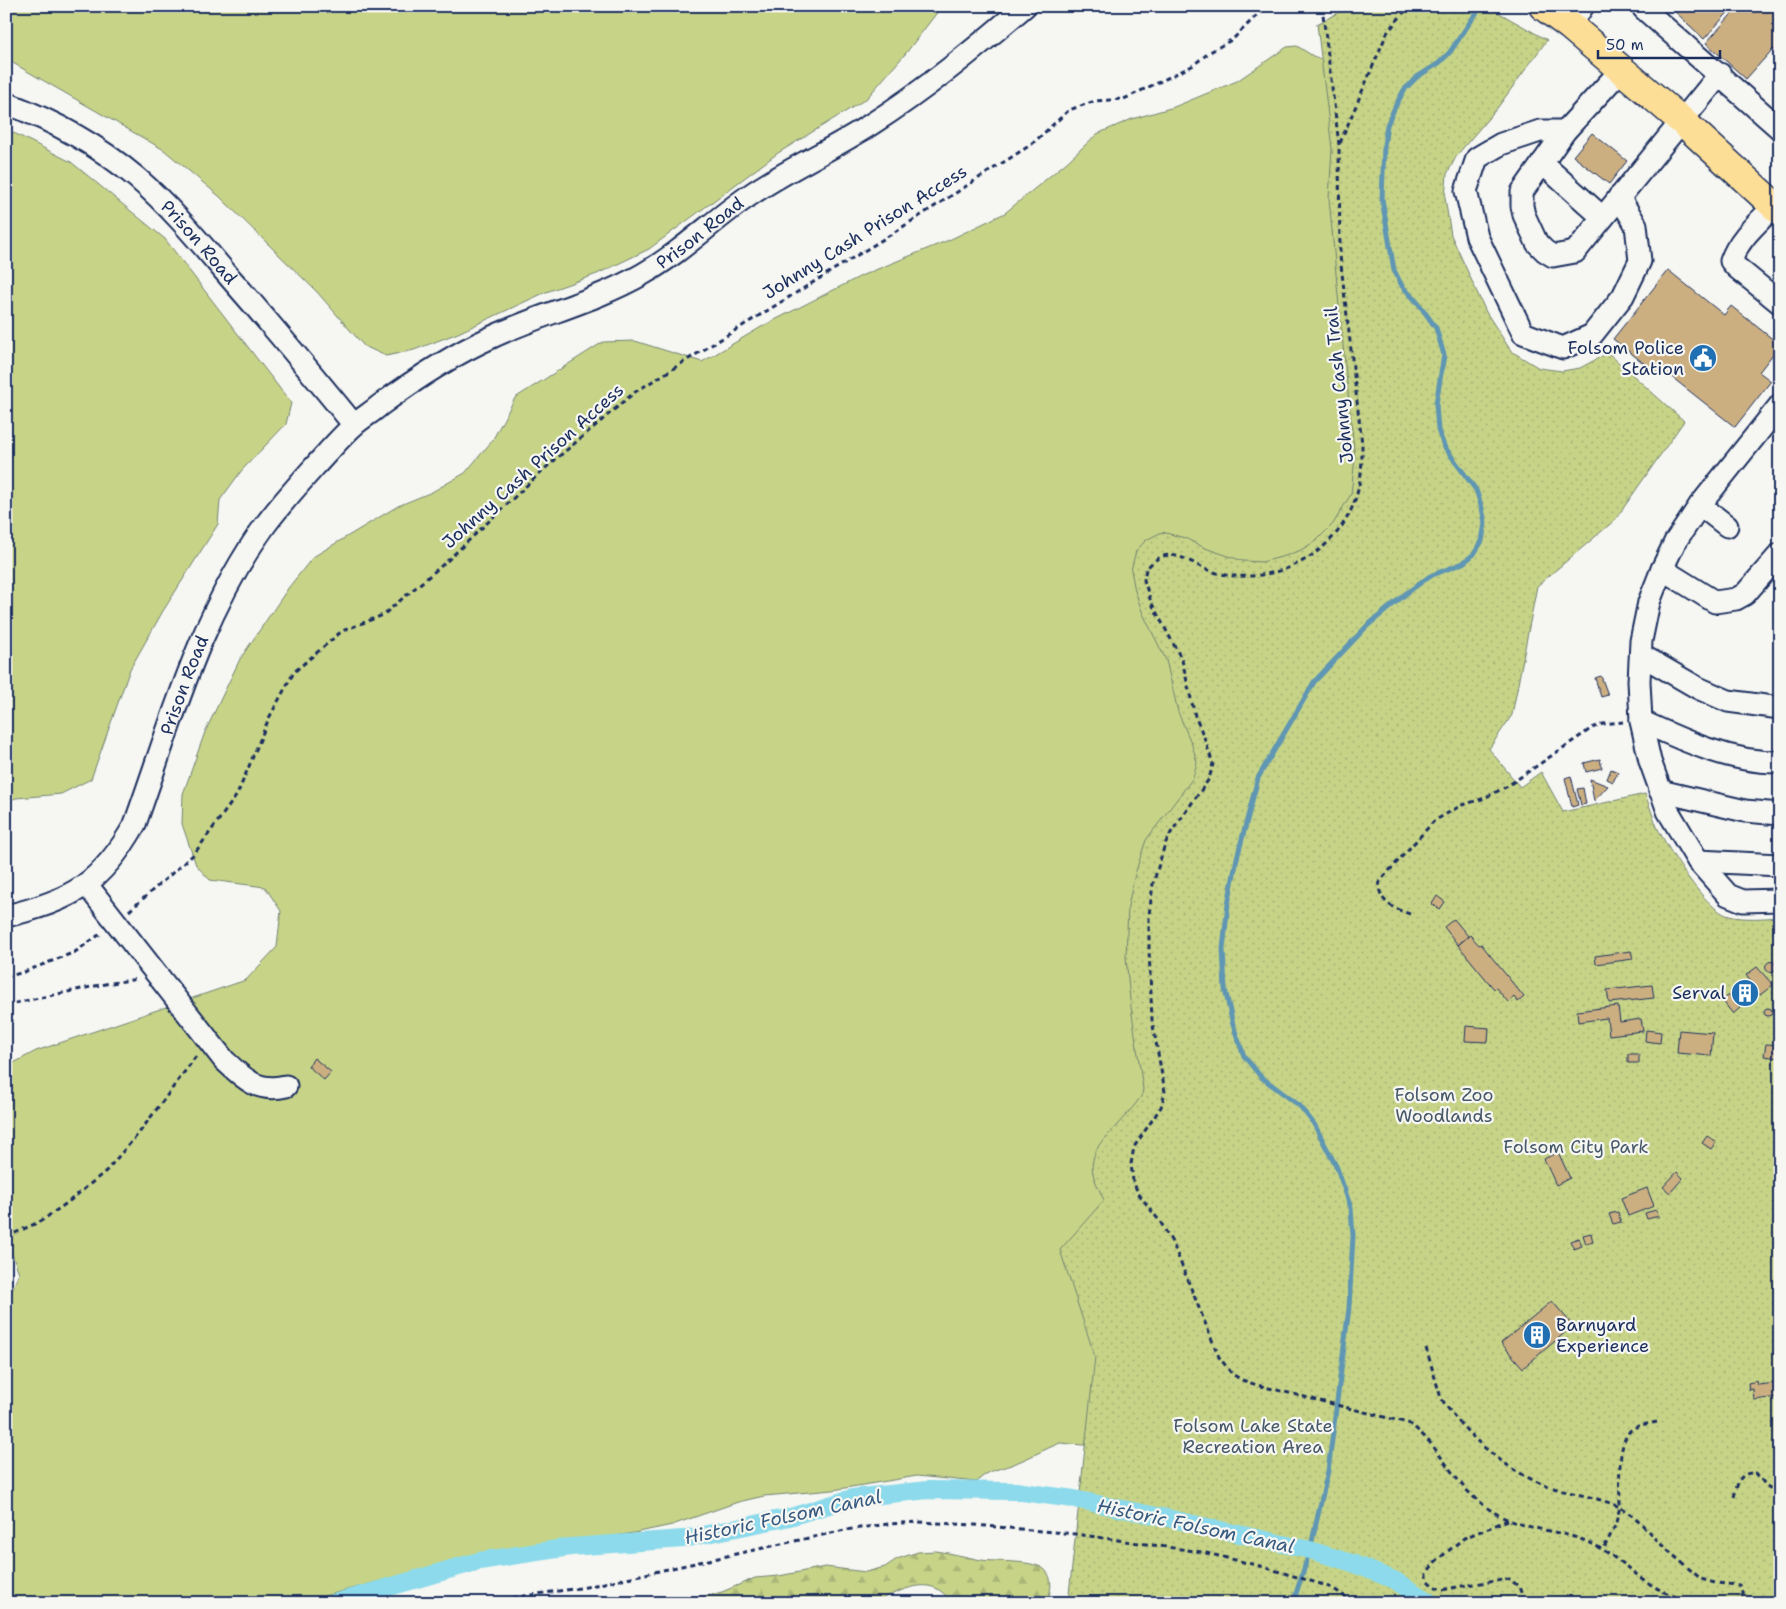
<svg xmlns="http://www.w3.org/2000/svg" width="1786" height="1609" viewBox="0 0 1786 1609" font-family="'Shantell Sans',sans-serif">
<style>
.grass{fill:#c7d487;stroke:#718272}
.forest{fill:url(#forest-firs);stroke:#718272}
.park{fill:url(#park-dots);stroke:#718272}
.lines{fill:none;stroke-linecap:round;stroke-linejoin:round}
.stream{stroke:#5f96b3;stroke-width:5}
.canal{stroke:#8cdaeb;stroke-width:18}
.building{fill:#ccaf81;stroke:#1b2f5e}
.minor-casing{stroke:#1b2f5e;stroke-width:25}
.major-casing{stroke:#1b2f5e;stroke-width:31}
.path{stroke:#1b2f5e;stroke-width:3;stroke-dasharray:5 4;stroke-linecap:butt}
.minor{stroke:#f6f6f2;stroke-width:21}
.major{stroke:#fdde96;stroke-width:28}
.labels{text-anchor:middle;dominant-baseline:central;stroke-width:4.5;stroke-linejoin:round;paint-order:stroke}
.street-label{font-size:18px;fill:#1b2f5e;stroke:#f6f6f2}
.poi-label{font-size:18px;fill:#1b2f5e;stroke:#f6f6f2;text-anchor:end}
.park-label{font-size:18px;fill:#465868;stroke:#f6f6f2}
.water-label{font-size:19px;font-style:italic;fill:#375a81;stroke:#f6f6f2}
</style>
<defs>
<pattern id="forest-firs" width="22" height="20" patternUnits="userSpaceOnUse" patternTransform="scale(1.25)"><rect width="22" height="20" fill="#c7d487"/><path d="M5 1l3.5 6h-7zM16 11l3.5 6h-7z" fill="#aab677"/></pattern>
<pattern id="park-dots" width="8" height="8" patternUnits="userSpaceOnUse" patternTransform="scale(1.25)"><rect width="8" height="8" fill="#c7d487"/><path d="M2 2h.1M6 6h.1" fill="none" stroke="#aab677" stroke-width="1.8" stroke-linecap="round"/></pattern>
</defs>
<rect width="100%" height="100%" fill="#f6f6f2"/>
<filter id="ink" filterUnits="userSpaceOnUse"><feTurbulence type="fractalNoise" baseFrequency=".02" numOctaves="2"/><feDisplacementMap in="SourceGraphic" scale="10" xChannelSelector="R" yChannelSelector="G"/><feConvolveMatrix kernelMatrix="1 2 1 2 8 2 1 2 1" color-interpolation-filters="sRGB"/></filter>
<g filter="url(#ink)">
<path class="grass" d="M6,6H942L906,53L866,99L778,153L649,249L597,274L546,292L458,333L414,350L386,356L364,346L317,292L219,196L164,150L6,59Z
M1297,46L1313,56L1342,67L1366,313L1288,1463L1060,1443C1045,1449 1031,1457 1016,1463C1003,1469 987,1469 977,1482L917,1476L833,1490L764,1496L738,1502L672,1525L634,1533L463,1559L298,1603H6V1300L9,1298L19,1273L11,1251L6,1252V1067L36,1051L246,980L277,947L281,911L265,887L210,880L196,865L182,824L183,794L205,732L240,659L289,587L313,557L398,506L432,492L465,473L492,441L515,398L603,342L635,341L702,362L763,326L863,275L949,240L1005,213L1067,162L1097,134L1132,119L1174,107L1237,81L1287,47Z
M6,129L71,162L165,239L291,403L286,424L242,470L220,500L218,524L163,611L130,669L91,779L61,794L16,798L6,802Z"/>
<path class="forest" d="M936,1551C951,1553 966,1557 981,1560C996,1562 1036,1560 1045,1570C1054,1579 1051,1593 1046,1603H951C931,1569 897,1594 871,1603H638L705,1596L722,1592L755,1578L779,1576L825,1567L866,1572L885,1567L897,1559L918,1552Z"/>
<path class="park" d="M1351,6H1487L1547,40L1498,107L1457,155L1447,174L1445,198L1451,235L1486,312L1511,351L1539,368L1562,371L1580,368L1608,353L1684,421L1615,520L1537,586L1512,715L1489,749L1520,787L1541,772L1563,812L1645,794C1649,805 1653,816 1657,827C1668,849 1705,910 1729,916C1745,920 1764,918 1780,917V1603H1068L1095,1357L1060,1250L1104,1200C1094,1178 1086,1168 1099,1145L1134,1106L1142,1095L1143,1089L1130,1000L1126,957L1128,906L1135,874L1146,840L1193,778L1197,762L1192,745L1178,712L1166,660L1143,614L1135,591L1131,570L1136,551L1146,540L1162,532L1185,538L1205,548L1243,561L1262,562L1285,556L1301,550L1317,540L1333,524L1351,494L1355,458L1340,317L1329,198L1332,149L1317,24Z"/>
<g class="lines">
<path class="stream" d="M1293,1603L1310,1550L1328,1471L1349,1308L1353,1236L1351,1208L1337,1168L1314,1124L1300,1106L1261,1077L1244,1056L1233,1025L1225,989L1223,949L1228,904L1237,858L1258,778L1314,682L1367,626L1408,592L1430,576L1463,563L1474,554L1482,541L1485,523L1482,508L1476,490L1444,446L1438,430L1436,404L1444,355L1436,328L1419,304L1402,286L1394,270L1382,199L1384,146L1387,125L1395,107L1404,90L1417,77L1439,63L1450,52L1481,6"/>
<path class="canal" d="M334,1603L479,1561L570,1547L683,1539L790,1517L852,1498L928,1490L1015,1491L1074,1499L1172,1519L1310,1550L1352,1563L1394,1580L1431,1603"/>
</g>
<path class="building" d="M1669,6H1734L1704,39Z
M1739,6H1780V55L1773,49L1746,79L1706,43Z
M1592,133L1627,161L1609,184L1573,156Z
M1668,270L1724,315L1731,306L1780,345L1759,372L1771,381L1735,427L1664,371L1660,376L1613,339Z
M1601,676L1608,695L1601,697L1595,678Z
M1600,759L1602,768L1586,772L1584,763Z
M1611,769L1618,772L1613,782L1607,779Z
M1571,776L1578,805L1572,807L1565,778Z
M1590,779L1608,786L1594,801Z
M1583,788L1586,804L1581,805L1577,789Z
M1437,896L1445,902L1440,909L1432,904Z
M1454,919L1468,936L1458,945L1444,927Z
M1470,935L1479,945L1481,944L1524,997L1518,1002L1514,997L1508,1002L1496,988L1494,989L1458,945Z
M1631,951L1633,959L1596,964L1595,956Z
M1765.5 967a5.5 5.5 0 1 1 11 0a5.5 5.5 0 1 1-11 0Z
M1757,967L1773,985L1760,995L1746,975Z
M1748,983L1755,993L1743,1003L1735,993Z
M1652,985L1654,998L1609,1003L1607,990Z
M1729,994L1740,1008L1733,1014L1722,1000Z
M1618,1006L1620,1022L1641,1019L1643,1031L1609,1035L1607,1018L1578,1022L1577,1011Z
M1776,1008H1780L1779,1019L1776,1018L1773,1016V1012Z
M1764 1012a4 4 0 1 1 8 0a4 4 0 1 1-8 0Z
M1466,1026L1489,1028L1488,1042L1465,1041Z
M1646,1030L1661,1032L1660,1043L1645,1041Z
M1679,1030L1713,1033L1711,1056L1677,1053Z
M1766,1044L1780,1045L1779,1058L1764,1056Z
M1628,1054H1639V1063H1628Z
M314,1058L331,1072L324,1080L308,1066Z
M1707,1136L1716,1142L1711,1149L1702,1143Z
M1558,1152L1570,1178L1556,1185L1544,1159Z
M1677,1172L1683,1178L1670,1193L1663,1187Z
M1647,1188L1654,1206L1628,1216L1621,1198Z
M1656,1210L1659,1216L1647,1219L1645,1213Z
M1618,1212L1621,1222L1613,1224L1609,1214Z
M1591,1233L1593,1242L1586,1244L1583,1235Z
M1579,1238L1582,1246L1574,1249L1570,1241Z
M1552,1301L1573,1326L1523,1368L1501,1343Z
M1757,1381L1758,1385L1776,1383L1778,1397L1754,1400L1753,1389L1749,1390L1748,1383Z"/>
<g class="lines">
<defs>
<g id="minor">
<path d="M1643,6L1644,9L1780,129"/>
<path d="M1570,26L1583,6"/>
<path d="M1621,70L1565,131L1522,192V206L1524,215L1537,243L1545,251L1553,256L1575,252L1720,74"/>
<path id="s1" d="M6,103C54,121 98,145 137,178C172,208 202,245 232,280C274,328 314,376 354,425"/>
<path d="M1565,131H1540L1501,144L1477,158L1466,191L1477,237L1523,333L1563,348L1592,335L1623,296L1640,261L1636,225L1619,197"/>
<path d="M1542,163L1602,217"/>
<path d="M1780,200C1762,220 1740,235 1731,261L1736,267L1780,303"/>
<path d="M1780,405L1700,505L1675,542L1662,569L1649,602L1641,641L1639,681L1641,721L1650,761L1668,811L1698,861L1728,895L1743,901L1780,900"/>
<path d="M1700,505L1727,526"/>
<path d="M1662,569L1715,602L1736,599L1745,594L1780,554"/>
<path d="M1641,655L1698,688L1728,701L1780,708"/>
<path d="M1641,721C1684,741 1732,763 1780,762"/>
<path d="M1660,791L1745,811L1780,814"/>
<path d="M1698,861L1780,865"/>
<path d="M87,885L224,1060C243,1078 257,1093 286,1086"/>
<path id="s2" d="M6,916C71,901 102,883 135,824C172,721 201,613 266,524C281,504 298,485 315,466C327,453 340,438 354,425C362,418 371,413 379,406C414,380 452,355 492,337C541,314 596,301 643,274C682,252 713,220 750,195C788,169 831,150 870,125C925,90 975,49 1025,6"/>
</g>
<path id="major" d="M1543,6L1570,26L1682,121L1780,211"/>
</defs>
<use href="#minor" class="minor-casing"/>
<use href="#major" class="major-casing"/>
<path class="path" d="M1322,6L1339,145L1340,256L1362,444C1362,459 1362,475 1358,490C1345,544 1292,579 1237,576C1229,576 1219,574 1211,571C1196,566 1177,550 1161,557C1155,559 1150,565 1146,569L1144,580L1151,602L1182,660L1195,716L1204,737L1213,764L1209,779L1172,831L1165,844L1153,884L1149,915V949L1152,1020L1165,1092L1161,1107L1134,1147L1131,1164L1133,1181L1138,1193L1161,1223L1173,1244L1219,1357L1232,1374L1242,1380L1257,1385L1408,1423C1439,1443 1451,1481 1480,1502C1488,1509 1499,1516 1509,1520C1533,1530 1559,1531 1583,1540C1608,1549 1627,1569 1650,1584C1662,1592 1677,1597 1691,1603
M1340,143L1387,33L1409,6
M129,911L194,854L237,795L269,718L294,672L342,631L383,615L447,561L542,471L635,392L890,235L1032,144L1069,110L1095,101L1124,99L1192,66L1210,52L1233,39L1257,15L1271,6
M1410,914C1394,909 1376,901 1380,881L1434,821L1462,805L1482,799L1506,787L1592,728L1603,724L1623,722
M6,977L24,972L75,952L103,932
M6,1005L105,984L138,979
M6,1235L15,1233L41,1221L67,1203L106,1171L139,1133L197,1055
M1426,1348L1441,1398C1466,1437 1513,1477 1557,1489C1578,1495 1600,1498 1620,1507L1615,1526L1603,1550
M1657,1422C1648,1424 1639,1424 1631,1430C1616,1443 1620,1489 1620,1507L1638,1520L1657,1541L1701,1579L1715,1583L1739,1585L1746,1603
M1734,1497C1738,1482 1739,1472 1756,1473L1768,1488L1780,1494
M1508,1520L1464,1538L1436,1561L1426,1574V1579L1432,1585L1442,1590L1467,1585L1510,1579L1519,1587L1525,1603
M477,1603L586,1587L845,1530L888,1524L918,1522L975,1525L1075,1534L1202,1552L1260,1566L1324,1585L1334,1589L1354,1603
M1774,1603L1780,1537"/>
<use href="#minor" class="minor"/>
<use href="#major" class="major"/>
</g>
</g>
<defs>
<symbol id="civic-disc" viewBox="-11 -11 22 22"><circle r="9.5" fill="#1f6fb2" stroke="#f6f6f2"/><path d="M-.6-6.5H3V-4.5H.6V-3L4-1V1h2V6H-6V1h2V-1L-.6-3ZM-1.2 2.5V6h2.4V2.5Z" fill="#fff"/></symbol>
<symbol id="building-disc" viewBox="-11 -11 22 22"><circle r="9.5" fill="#1f6fb2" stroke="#f6f6f2"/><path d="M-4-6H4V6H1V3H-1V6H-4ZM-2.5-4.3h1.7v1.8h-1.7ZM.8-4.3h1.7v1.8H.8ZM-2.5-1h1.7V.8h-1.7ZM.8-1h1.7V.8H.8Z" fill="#fff"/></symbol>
</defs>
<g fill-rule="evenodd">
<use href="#civic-disc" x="1687" y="342" width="32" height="32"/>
<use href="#building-disc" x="1729" y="977" width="32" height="32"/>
<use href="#building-disc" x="1521" y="1319" width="32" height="32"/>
</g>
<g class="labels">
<g class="street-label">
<text transform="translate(865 232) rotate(-32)">Johnny Cash Prison Access</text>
<text stroke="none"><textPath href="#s2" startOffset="1024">Prison Road</textPath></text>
<text stroke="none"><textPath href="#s1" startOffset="241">Prison Road</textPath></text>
<text transform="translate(1339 385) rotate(-96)">Johnny Cash Trail</text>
<text transform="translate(533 466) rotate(-42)">Johnny Cash Prison Access</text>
<text stroke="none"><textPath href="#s2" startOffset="312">Prison Road</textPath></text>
</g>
<g class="poi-label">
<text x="1684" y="348">Folsom Police<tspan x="1684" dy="21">Station</tspan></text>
<text x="1726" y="993">Serval</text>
<text x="1556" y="1325" text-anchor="start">Barnyard<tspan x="1556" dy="21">Experience</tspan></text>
</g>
<g class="park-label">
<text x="1444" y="1095">Folsom Zoo<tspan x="1444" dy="21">Woodlands</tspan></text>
<text x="1576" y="1147">Folsom City Park</text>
<text x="1253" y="1426">Folsom Lake State<tspan x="1253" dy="21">Recreation Area</tspan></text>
</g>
<g class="water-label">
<text transform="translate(783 1517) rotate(-12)">Historic Folsom Canal</text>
<text transform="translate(1196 1526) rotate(12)">Historic Folsom Canal</text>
</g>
</g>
<rect width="1786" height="1609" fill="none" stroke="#f6f6f2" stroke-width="25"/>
<rect x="12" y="12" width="1761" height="1584" fill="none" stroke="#1b2f5e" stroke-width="2" filter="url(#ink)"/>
<path d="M1598 50v8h122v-8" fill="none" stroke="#1b2f5e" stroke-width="2.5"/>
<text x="1606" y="50" font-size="15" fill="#1b2f5e" stroke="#f6f6f2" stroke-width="4" paint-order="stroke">50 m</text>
</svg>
